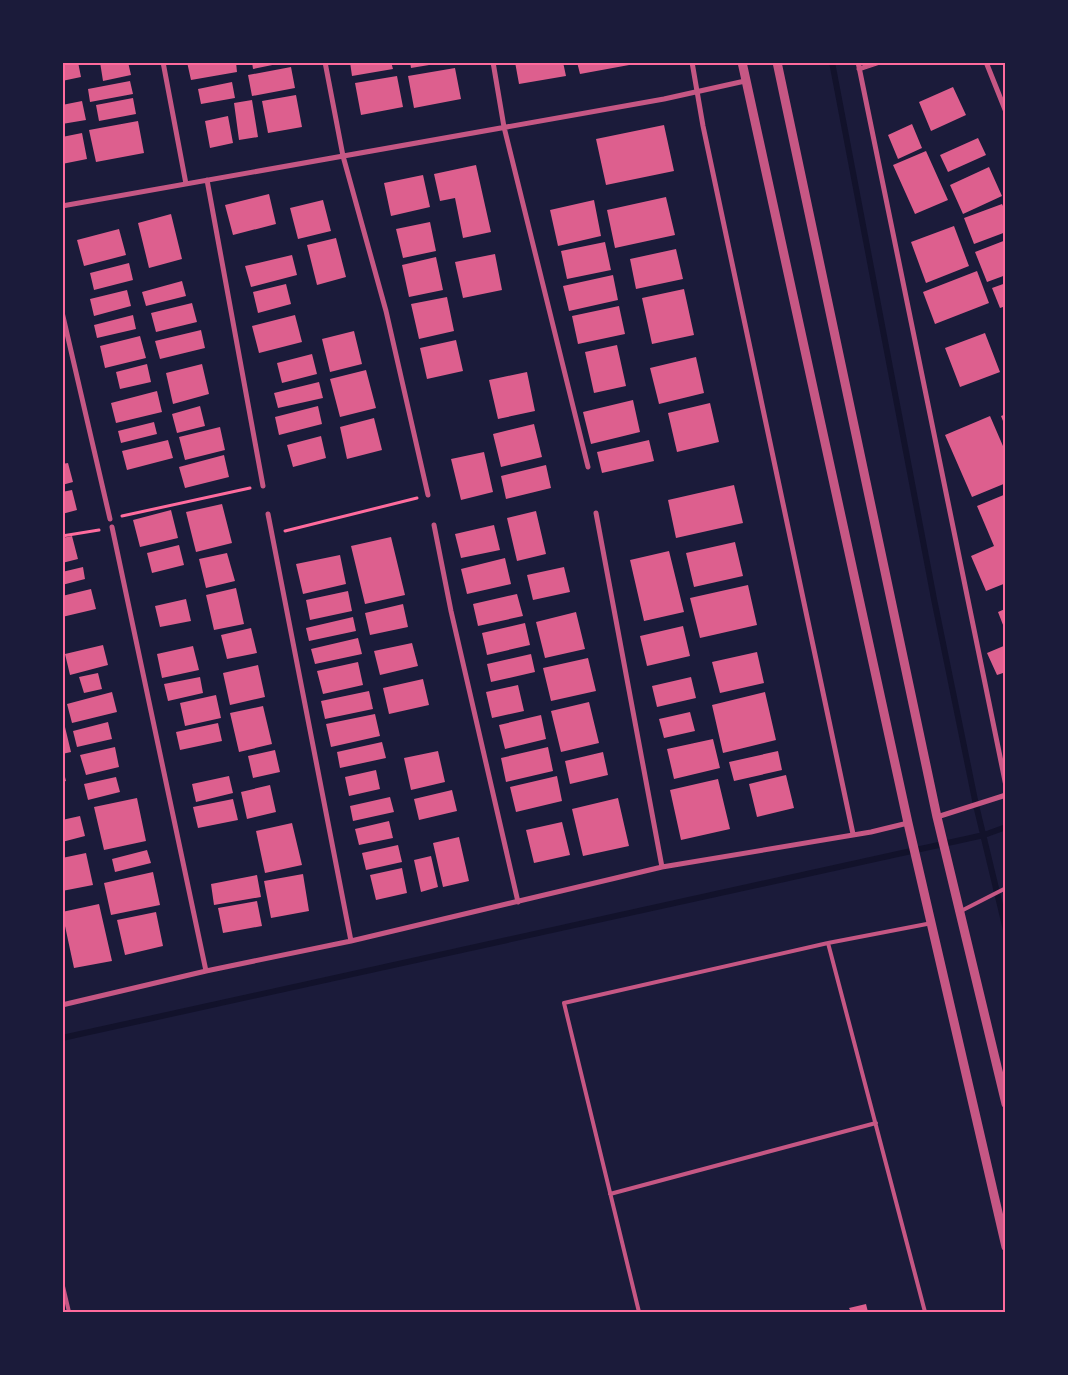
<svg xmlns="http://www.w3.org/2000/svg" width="1068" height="1375" viewBox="0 0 1068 1375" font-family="'Sofia Sans Condensed',sans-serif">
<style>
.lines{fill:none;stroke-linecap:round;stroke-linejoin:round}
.stream{stroke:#12122b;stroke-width:6}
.building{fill:#dd5f8e}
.path{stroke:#ff6b9d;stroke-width:3}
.service{stroke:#c65784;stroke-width:4}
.minor{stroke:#c65784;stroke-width:5}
.tertiary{stroke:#c65784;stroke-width:9}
.neatline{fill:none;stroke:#ff6b9d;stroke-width:2}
</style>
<rect width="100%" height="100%" fill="#1b1b3a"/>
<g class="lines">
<path class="stream" d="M832,62L934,599L976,805L1006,930
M62,1038L984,835L1006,827"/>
</g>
<path class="building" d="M62,62H78L81,77L62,81Z
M100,62H128L131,75L103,81Z
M187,62H236L237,72L191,80Z
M252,62H282V63L253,69Z
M350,62H391L393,69L352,76Z
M410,62H429V65L411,68Z
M515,62H563L566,76L519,84Z
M577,62H639L640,63L580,74Z
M291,67L295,88L252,96L248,75Z
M455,68L461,99L414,108L408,76Z
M397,76L403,107L361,115L355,83Z
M130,81L133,94L90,102L88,89Z
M232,82L235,98L201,104L198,89Z
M953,87L966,115L931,131L919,102Z
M296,95L302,127L268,133L262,101Z
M133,98L136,114L99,121L96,105Z
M252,100L258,137L239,140L234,103Z
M82,101L86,120L62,124V105Z
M228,116L233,143L210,148L205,121Z
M138,121L144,153L96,162L89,130Z
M912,124L922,148L898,159L888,135Z
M664,125L674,171L606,185L596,139Z
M82,133L87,159L62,164V137Z
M978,138L986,155L948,172L940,155Z
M926,151L948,200L915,214L893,165Z
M476,165L491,232L463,238L455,198L440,201L434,174Z
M989,167L1002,196L963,214L950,185Z
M423,175L430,207L391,216L384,183Z
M269,194L276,224L233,235L225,205Z
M666,197L675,235L615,248L607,210Z
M323,200L331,231L298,239L290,208Z
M594,200L601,236L558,246L550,210Z
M1002,204L1006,212V232L974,244L964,218Z
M171,214L182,259L149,268L138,223Z
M430,222L436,251L403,258L396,229Z
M954,226L969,266L926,283L911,242Z
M119,229L126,255L84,266L77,240Z
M336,238L346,277L317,285L307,245Z
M1006,240V275L987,282L975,252Z
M605,242L611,270L567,279L561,251Z
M676,249L683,279L636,289L630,259Z
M495,254L502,290L463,298L455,262Z
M292,255L297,275L251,287L245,266Z
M436,257L443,290L409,297L402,265Z
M129,263L133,280L94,290L90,273Z
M977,271L989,303L935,324L923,292Z
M613,275L618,300L569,311L563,286Z
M182,281L186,296L146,306L142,292Z
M1006,283V306L1000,308L992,288Z
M286,284L291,304L258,313L253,292Z
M684,289L694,335L652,344L642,298Z
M127,290L131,306L94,316L90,299Z
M447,297L454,331L419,339L411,304Z
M192,303L197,322L156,332L151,313Z
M619,306L625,334L578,344L572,316Z
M133,315L136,329L97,338L94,325Z
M295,315L302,342L259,353L252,326Z
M201,330L205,348L160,359L155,341Z
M354,331L362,364L330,372L322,339Z
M985,333L1000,372L960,387L945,348Z
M140,336L146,358L105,368L100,346Z
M456,340L463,371L427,379L420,348Z
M617,345L626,386L594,393L585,352Z
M312,354L317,374L282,383L277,363Z
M696,357L704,393L659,404L650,368Z
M147,364L151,382L120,389L116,372Z
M202,364L209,394L173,404L166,373Z
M366,370L376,408L340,417L330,379Z
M527,372L535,411L498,419L489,380Z
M319,382L323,398L278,408L274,393Z
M157,391L162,412L116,423L111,403Z
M633,400L640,432L591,444L583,412Z
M710,403L719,442L677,452L668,413Z
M200,406L205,426L177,433L172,414Z
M318,406L322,424L279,435L275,417Z
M1006,414V426H1005L1001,416Z
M990,416L1006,453V483L972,497L945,435Z
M374,418L382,450L347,459L340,427Z
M154,422L157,434L121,443L118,431Z
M534,424L542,457L501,467L493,434Z
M220,427L225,450L185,460L179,437Z
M321,436L326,458L293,467L287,445Z
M168,440L173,458L127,470L122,451Z
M649,440L654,461L602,473L597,452Z
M484,452L493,492L461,500L451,459Z
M224,455L229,477L185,488L179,467Z
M68,463L73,482L62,485V464Z
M546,465L551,488L506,499L501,476Z
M734,485L743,523L676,538L668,500Z
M72,490L77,510L62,514V492Z
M1006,494V583L986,591L971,556L994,546L977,506Z
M222,504L232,543L196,552L186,512Z
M171,510L178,538L140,547L133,520Z
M536,511L546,554L517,561L507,518Z
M494,525L500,550L461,558L455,534Z
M72,536L78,559L62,563V538Z
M391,537L405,595L365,604L351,546Z
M735,542L743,576L694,587L686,553Z
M179,545L184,565L152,573L147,553Z
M669,551L684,612L644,621L630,560Z
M227,553L235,581L206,588L199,559Z
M340,555L346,584L303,594L296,564Z
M505,558L511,584L467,594L461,569Z
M83,567L85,579L62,585V572Z
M564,567L570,592L533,600L527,575Z
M748,585L757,625L700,638L690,598Z
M236,588L244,624L214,630L206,595Z
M91,589L96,609L62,617V596Z
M348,591L352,611L310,620L306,600Z
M517,594L523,616L478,626L473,604Z
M186,599L191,621L160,627L155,606Z
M403,604L408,627L370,635L365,613Z
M1005,609V630L998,612Z
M576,612L585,649L545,658L536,622Z
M353,617L356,631L309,641L306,628Z
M525,623L530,645L487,655L482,633Z
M683,626L690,656L647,666L640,636Z
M251,628L257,653L227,659L221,635Z
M358,638L362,654L315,664L311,649Z
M412,643L418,666L380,675L374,651Z
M103,645L108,665L70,675L65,654Z
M1006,645V672L997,675L987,653Z
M193,646L199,670L162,678L157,654Z
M757,652L764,683L720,693L712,662Z
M531,654L535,672L491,682L487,664Z
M588,658L596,691L551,701L543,668Z
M358,662L363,685L323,694L317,671Z
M258,665L265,697L230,705L223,673Z
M98,673L102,689L84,693L79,677Z
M200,677L203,693L168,701L164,684Z
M691,677L696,698L657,707L652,686Z
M423,679L429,705L389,714L383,688Z
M518,685L524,711L492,718L486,692Z
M369,691L373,709L325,719L321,701Z
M112,692L117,712L72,723L67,704Z
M765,692L776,740L723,753L712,705Z
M216,695L221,718L185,726L180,703Z
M589,702L599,743L561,752L551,711Z
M263,706L272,744L239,752L230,713Z
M690,712L695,731L664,738L659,719Z
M375,714L380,736L331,747L326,724Z
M541,715L546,739L505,749L499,725Z
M108,722L112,739L77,747L73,731Z
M218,723L222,741L180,750L176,732Z
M65,727L71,752L62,754V728Z
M713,739L720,768L674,779L667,749Z
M382,742L386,758L340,768L337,752Z
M115,747L119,767L86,775L80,755Z
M548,747L553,771L506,782L501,758Z
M275,750L280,772L253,778L248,756Z
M438,751L445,782L411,790L404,758Z
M778,751L782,770L734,781L729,762Z
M603,752L608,775L570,784L565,761Z
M63,769L66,781L62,782V770Z
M376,770L380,789L349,796L345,777Z
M786,775L794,808L757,817L749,784Z
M229,776L233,793L196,802L192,784Z
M557,776L562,801L516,812L510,787Z
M116,777L120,792L88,800L84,784Z
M718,779L730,829L681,840L670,790Z
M270,785L276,812L247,819L241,792Z
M452,790L457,811L419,820L414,799Z
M390,797L394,812L353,821L350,806Z
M137,798L146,841L104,850L94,807Z
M618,798L629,846L583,856L572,809Z
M233,799L238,820L198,828L193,807Z
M80,816L85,836L62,842V820Z
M389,821L393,838L359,845L355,829Z
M562,822L570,855L534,863L526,830Z
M292,823L302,865L265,873L256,831Z
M459,837L469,881L443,887L433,843Z
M398,845L402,862L366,870L362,853Z
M147,850L151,863L115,872L112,859Z
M86,853L93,885L62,891V858Z
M431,856L438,887L421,892L414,860Z
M402,868L407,893L376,900L370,875Z
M153,872L160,905L111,915L104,883Z
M303,874L309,911L271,918L264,881Z
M257,875L261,897L214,905L211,884Z
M257,901L262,926L223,933L218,908Z
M99,904L112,961L74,968L62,912Z
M156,912L163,946L125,955L117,920Z
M866,1304L868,1312H851L849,1308Z"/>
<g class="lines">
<path class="path" d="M122,516L250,488
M285,531L417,498
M62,536L99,530"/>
<path class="service" d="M961,911L1006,888
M828,943L925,1312
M610,1194L876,1123
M62,1282L69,1312
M639,1312L564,1003L828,943L932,923"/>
<path class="minor" d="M163,62L186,184
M325,62L343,156L386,311L428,495
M493,62L504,127L588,467
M692,62L703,126L853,834
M858,62L1006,786
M986,62L1006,112
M859,69L880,62
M207,180L263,486
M62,206L664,99L745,81
M62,312L110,519
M596,513L662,867
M268,514L351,941
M434,525L451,611L518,902
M112,527L206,971
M937,817L1006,795
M62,1005L206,971L351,941L662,867L871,832L908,823"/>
<path class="tertiary" d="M742,62L908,823L1006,1247
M777,62L937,817L1006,1104"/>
</g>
<rect width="1068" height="1375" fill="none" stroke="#1b1b3a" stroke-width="128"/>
<rect x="64" y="64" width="940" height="1247" class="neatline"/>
</svg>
